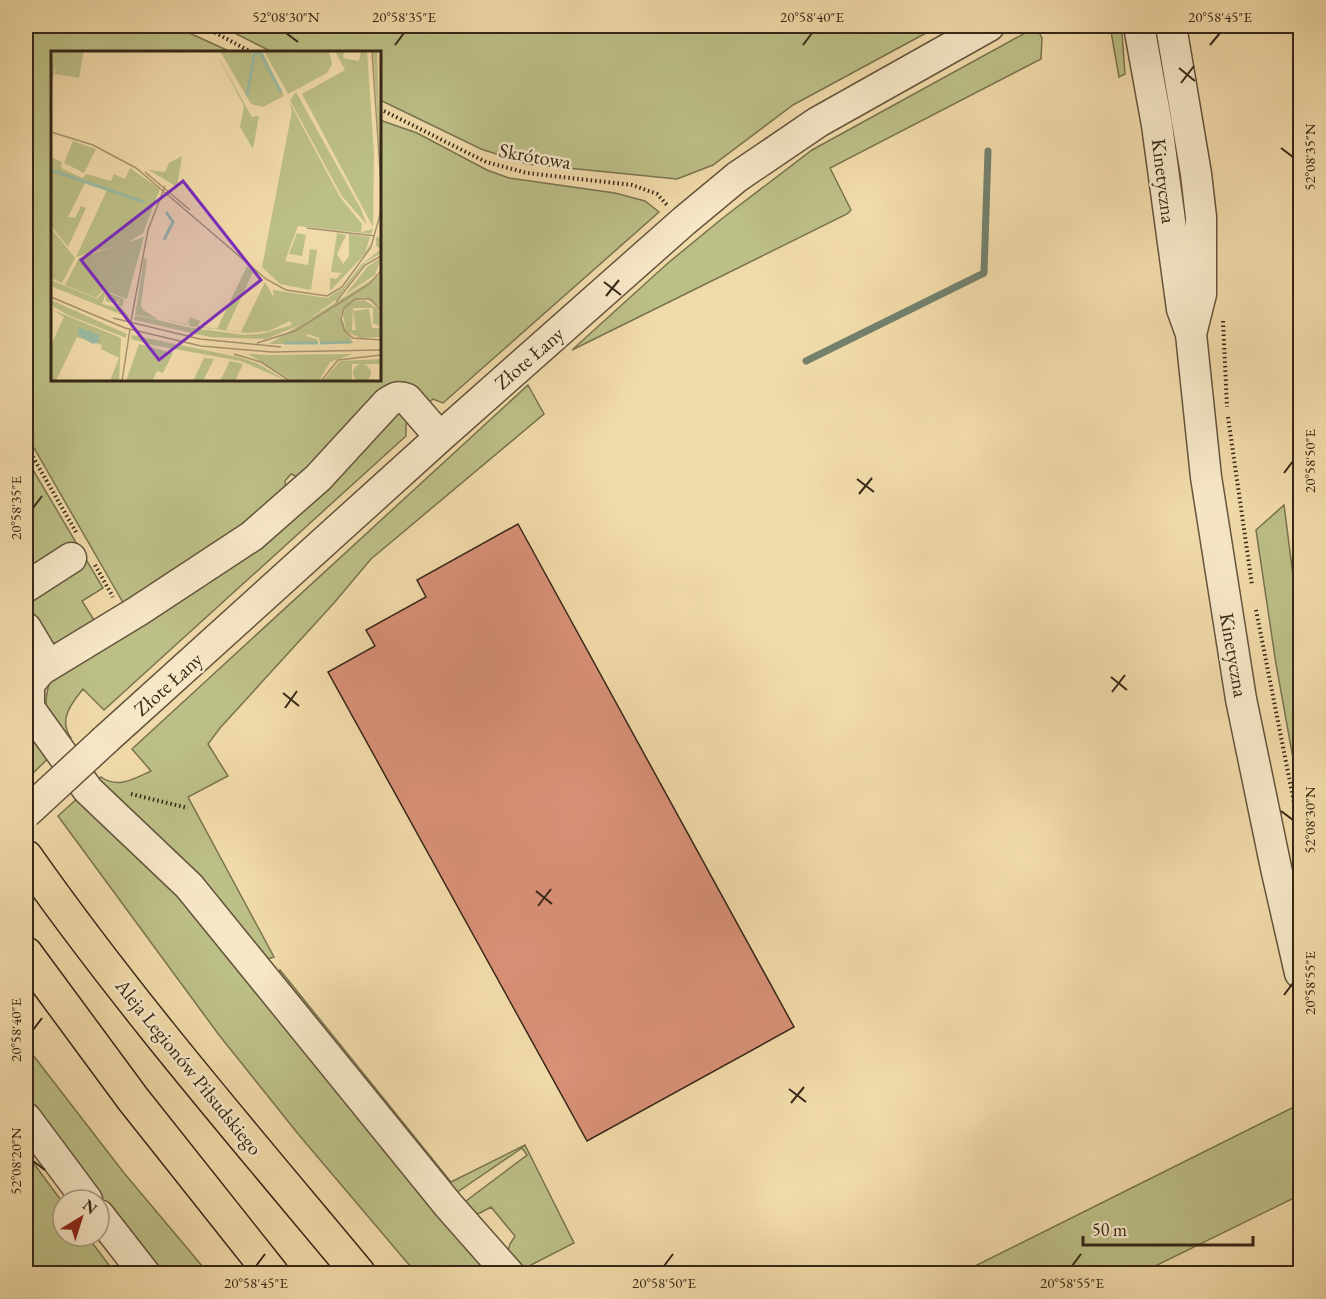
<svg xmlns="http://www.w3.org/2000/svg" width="1326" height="1299" viewBox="0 0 1326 1299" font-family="'EB Garamond',serif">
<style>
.green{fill:#bcbf86;stroke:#79734e;stroke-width:1.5}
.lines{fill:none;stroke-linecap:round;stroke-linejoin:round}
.stream{stroke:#73806c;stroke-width:7}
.building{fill:#d89077;stroke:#362717;stroke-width:1.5}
.minor-casing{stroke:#65543c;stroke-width:33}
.highway-casing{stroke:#362717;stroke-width:36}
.path{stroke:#362717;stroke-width:4;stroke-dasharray:1.5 3;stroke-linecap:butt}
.minor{stroke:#f6e7c7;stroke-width:30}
.highway{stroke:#f1daa9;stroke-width:33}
.minor-bridge-casing{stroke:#65543c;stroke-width:33;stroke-linecap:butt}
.minor-bridge{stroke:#f6e7c7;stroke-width:30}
.ticks{fill:none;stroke:#362717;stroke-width:2}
.labels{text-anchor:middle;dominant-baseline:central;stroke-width:5;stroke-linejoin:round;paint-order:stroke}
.street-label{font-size:20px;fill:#362717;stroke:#f6e7c7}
.inset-river{fill:none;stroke:#9bbba4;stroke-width:3}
.inset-road{fill:none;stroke:#a6926f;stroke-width:1.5}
.view{fill:#7b2cbf;fill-opacity:0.15;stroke:#7b2cbf;stroke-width:3}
.inset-edge{fill:none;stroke:#362717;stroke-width:3}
.neatline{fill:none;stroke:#362717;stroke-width:2}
.ticks-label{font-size:15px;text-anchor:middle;fill:#362717}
</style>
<rect width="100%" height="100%" fill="#f1daa9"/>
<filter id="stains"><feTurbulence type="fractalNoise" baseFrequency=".00333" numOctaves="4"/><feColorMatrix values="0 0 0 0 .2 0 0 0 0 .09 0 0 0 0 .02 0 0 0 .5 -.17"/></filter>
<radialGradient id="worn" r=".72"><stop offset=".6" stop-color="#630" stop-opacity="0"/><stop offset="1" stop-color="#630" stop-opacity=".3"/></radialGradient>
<path class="green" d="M26,26H174L231,52H52V380H380V120L417,133L487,170L509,178L615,193L645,201L659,212L443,403L433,399L426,405L411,388L302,479L291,474L285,481L287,493L125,606L26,434Z
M221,26H939L793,105L713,165L677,179L527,164L481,149L380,100V52H272Z
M1110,26H1116L1122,34L1125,74L1119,77Z
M1036,27L1042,38L1041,59L830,168L851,210L847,214L572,350L668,263L724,217L812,150Z
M528,385L544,414L371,559L334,603L220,728L208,744L228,776L188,797L274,957L265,960L96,781L101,777C118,789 134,779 151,771L132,749Z
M400,412L412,419L406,424V436L104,710L83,689C71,704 58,720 71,738L66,743C50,717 40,712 50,681L385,416Z
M26,458L103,588L82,601L97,625L55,649L26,619Z
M1284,505L1300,630V797L1276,664L1256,530Z
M26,713L53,754L32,774L26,764Z
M82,794L165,877L497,1273H416L299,1135L219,1035L58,816Z
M280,970L451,1182L525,1145L574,1243L527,1267L532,1273H517L507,1254L510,1244L515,1236L491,1207L480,1213L471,1215L463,1205L466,1201L527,1155L522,1148L453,1195L275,978Z
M26,1046L124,1173L208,1273H157L26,1106Z
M1300,1104V1195L1141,1273H961Z
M26,1153L63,1203V1236H87L115,1273H26Z"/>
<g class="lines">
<path class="stream" d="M806,361L984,273L988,151"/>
</g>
<path class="building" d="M518,524L794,1027L587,1141L328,672L375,646L366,630L426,597L417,580Z"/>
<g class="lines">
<defs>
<path id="minor" d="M1139,26L1157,125L1182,309L1191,334L1206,477L1241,699L1276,868L1300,973
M1171,26L1196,174L1201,217V294L1191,334
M440,437L407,399C398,395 394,398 387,403L318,478L252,536L138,611L41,670L29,684V708L88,790L189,886L449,1206L509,1274
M26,587L71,558
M26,628L48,665
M105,740L440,437L684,221L737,177L818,122L989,26
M26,1118L87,1200
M99,1215L145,1274"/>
<path id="highway" d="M26,857C128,1002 245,1137 359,1274
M26,954L133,1099L272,1274"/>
</defs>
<use href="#minor" class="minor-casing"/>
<use href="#highway" class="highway-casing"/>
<path class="path" d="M203,26L251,52
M380,109L486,162L527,173L632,185L657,194L667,205
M1223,321L1227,407
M1228,417L1252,585
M26,445L76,532
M95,565L113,597
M1256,610L1300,833
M131,794L188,808"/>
<use href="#minor" class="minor"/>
<use href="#highway" class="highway"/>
<defs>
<path id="minor-bridge" d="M26,813L105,740"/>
</defs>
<use href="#minor-bridge" class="minor-bridge-casing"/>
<use href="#minor-bridge" class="minor-bridge"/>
</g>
<path class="ticks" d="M286,33L298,42M395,45L404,33M803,45L812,33M1210,45L1220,33M1179,68L1195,81M1181,83L1194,66M1281,148L1293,157M604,282L621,295M606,296L619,280M1284,473L1293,461M857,479L874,492M859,494L872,478M33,508L42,496M1111,677L1127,690M1112,692L1125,675M283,693L299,706M285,708L297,691M1281,811L1293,820M536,891L552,904M538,906L551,889M1284,995L1293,983M33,1030L42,1018M789,1089L806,1102M791,1103L804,1087M33,1161L45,1170M256,1266L265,1254M664,1266L673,1254M1072,1266L1081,1254"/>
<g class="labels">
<g class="street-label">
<text transform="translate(535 156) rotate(10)">Skrótowa</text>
<text transform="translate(1164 181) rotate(83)">Kinetyczna</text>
<text transform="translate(529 358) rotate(-41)">Złote Łany</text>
<text transform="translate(1234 655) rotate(80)">Kinetyczna</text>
<text transform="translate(168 684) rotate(-42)">Złote Łany</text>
<text transform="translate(189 1067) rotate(51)">Aleja Legionów Piłsudskiego</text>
</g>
</g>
<g transform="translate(51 51)">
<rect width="330" height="330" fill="#f1daa9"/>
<path d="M0,0H33L28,27L4,23L6,10L0,36ZM164,0L201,66L208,65L202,98L189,76L193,55ZM169,0H211L233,45L212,56L200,53ZM213,0H278L281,13L276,22L237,43ZM284,0H293L292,7L308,10L310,0H316L323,102L322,176L251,43L294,19ZM322,0H326L330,120ZM245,41L310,158L316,174L290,144L239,49ZM238,50L289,146L311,173L310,181L322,178L320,183L247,175L234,210L257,214L259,198L266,199L260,239L229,233L211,216L241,60ZM22,90L45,98L33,122L13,112ZM131,105L126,136L98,119L114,121L118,112ZM0,106L11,111L10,117L31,127L36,123L60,130L63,123L74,128L79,117L109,138L92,182L76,192L25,206L56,139L34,132L17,166L24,167L30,155L35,157L17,196L0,175ZM0,177L24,207L11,232L0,227ZM246,182L255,184L251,205L238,203ZM286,182L295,184L286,203L292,213L298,205V183L319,186L314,202L322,189L316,202L310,210L314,203L279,240V227L285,228L291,222L280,221ZM93,186L76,248L52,239L45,247L14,234L28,207ZM325,186L330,187V202L315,211L286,248L249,274L215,288L159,286L83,269L84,265L99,267L135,276L192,284L210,283L231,277L241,274L239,270L218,280L196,282L138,275L139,266L136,274L109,267L135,273L139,266L149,270L147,275L166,278L196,215L202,221L175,279L190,281L214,231L223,247L222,239L276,247L292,237L311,213L330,198L325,195ZM93,207L96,208L90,254L92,259L107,268L84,264ZM330,207L324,224L294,244L317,215ZM330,223V256L312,246L289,264L302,292H269L268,287L257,283L255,285L266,288L267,293H218ZM0,229L46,248L53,240L73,248L71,256L67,254L69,247L65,253L55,250V242L51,253L71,258L79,267L2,236ZM0,249L76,283L75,287L17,264L0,254ZM313,249L328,258L330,276L322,272V257H302L301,279H305L302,260L318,258L321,277H330V286L310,287L296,281L292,264L300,252ZM2,259L70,287L68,330H59L68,307L50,298L51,294L26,286L5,330H0V294L13,266ZM81,284L187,306L206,312L236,330L190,310L101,294L80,288ZM88,293L122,302L112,322L106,320L101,330H75ZM197,303L219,304L302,303L279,311L268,330H242ZM153,307L163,308L152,330H142ZM330,308V313H301V330H272L289,310ZM179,310L192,313L184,330H169ZM302 322a9 9 0 1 1 18 0a9 9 0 1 1-18 0Z" fill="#bcbf86"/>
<path d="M27,276L48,284V291L42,293L28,285Z" fill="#9bbba4"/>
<path class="inset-river" d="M208,0L230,41M196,45L203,4L208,0M0,119L93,151M113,189L122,171L115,161M233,292H267M269,292L300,291"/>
<path class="inset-road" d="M321,0L330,135M0,81L42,94L85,117M84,116L215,228L235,239L276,245L291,236L320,196L330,160M94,121L139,159M256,177L324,185M0,246L74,277L150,295L221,301L330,299M285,251L314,214L330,205M330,259L319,248H304L293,257L290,268L293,279L302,287L330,289M62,267L149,288L230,296M80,270L97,179L114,135M206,292L244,280L317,234L330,220M183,303L210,311L239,330M71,330L79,278M270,330L287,309L330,304"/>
<path class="view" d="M132,130L210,229L108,309L30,209Z"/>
<rect width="330" height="330" class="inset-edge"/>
</g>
<rect width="1326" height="1299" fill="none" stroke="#f1daa9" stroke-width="66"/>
<g transform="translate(81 1218) rotate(38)"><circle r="28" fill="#f6e7c7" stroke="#a99a81" stroke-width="1.5"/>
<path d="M0-4.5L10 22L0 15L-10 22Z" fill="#8f2418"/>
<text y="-9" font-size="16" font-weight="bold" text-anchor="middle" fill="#362717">N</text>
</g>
<path d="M1083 1236v9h170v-9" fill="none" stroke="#362717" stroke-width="3"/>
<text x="1092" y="1236" font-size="18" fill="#362717" stroke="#f6e7c7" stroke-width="4.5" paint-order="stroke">50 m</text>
<rect x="33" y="33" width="1260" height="1233" class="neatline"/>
<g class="ticks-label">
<text x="286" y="22">52°08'30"N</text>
<text x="404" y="22">20°58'35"E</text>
<text x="812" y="22">20°58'40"E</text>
<text x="1220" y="22">20°58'45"E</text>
<text transform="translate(1310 157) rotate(-90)" y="5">52°08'35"N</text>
<text transform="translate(1310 461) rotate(-90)" y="5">20°58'50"E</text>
<text transform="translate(16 508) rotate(-90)" y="5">20°58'35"E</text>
<text transform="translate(1310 820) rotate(-90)" y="5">52°08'30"N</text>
<text transform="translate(1310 983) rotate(-90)" y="5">20°58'55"E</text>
<text transform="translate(16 1030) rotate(-90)" y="5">20°58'40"E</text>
<text transform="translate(16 1161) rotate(-90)" y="5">52°08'20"N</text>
<text x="256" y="1288">20°58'45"E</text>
<text x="664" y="1288">20°58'50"E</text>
<text x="1072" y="1288">20°58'55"E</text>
</g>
<rect width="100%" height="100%" filter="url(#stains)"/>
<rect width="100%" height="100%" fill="url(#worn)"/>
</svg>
